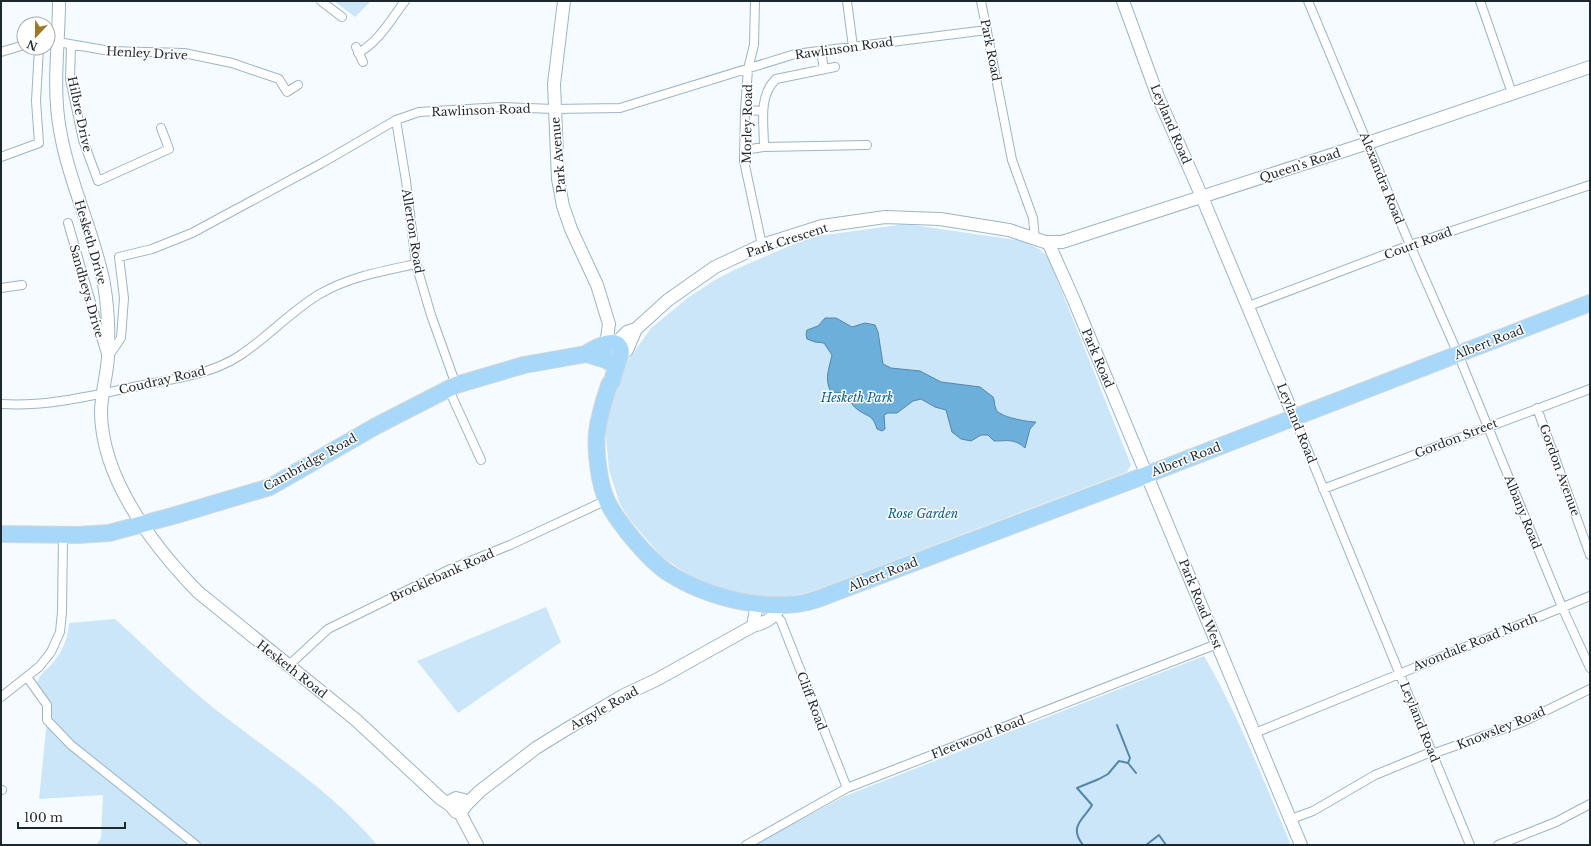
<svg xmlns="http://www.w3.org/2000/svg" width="1591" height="846" viewBox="0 0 1591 846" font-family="'Libre Baskerville',serif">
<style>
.green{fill:#cbe6f8}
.water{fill:#6cafdb;stroke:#5486a7}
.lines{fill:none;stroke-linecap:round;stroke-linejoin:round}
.stream{stroke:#5486a7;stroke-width:2}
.street-casing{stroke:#9cb5c7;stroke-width:10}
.secondary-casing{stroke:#9cb5c7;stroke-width:14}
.highway-casing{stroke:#d6d8d9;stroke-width:18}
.street{stroke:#fff;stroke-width:8}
.secondary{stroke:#fff;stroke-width:12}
.highway{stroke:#a7d8f9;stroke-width:16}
.labels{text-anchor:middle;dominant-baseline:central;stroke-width:3;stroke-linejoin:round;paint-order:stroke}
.street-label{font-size:12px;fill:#1d272e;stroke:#fff}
.park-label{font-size:12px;font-style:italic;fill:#065c86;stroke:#fff}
</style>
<rect width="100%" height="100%" fill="#f6fbff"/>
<path class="green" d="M334,1H371L355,17Z
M906,224L1023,241L1039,249L1048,257L1131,465L1127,472L810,592L786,597L761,598L740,594L697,580L662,557L629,519L620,504L609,470L605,427L612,394L622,369L651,328L689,297L715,280L734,270L810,237Z
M546,607L561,642L458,713L417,661Z
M115,619C143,644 170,671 198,695C257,745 327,785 377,845H96L101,838L103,795L39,799L46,730L51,707L37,683C38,676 47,669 52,664C62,652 68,639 69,623Z
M1204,656C1239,716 1264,782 1291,845H754L845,796Z"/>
<path class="water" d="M825,318H836L852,327L865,323L875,325L878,332L883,364L891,368L920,371L941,382L980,387L993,397C995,401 994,405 996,409C998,417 1028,422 1036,422L1030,429L1025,448C1014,438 1007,441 994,441L988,435H981L971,441L961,439L952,432L946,410L935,407L921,399L913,401L897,413H888L884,415L885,429L882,431L877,429C872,413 868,418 857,409C852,406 849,398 846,393L831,392C824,379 829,369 832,355L824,343L815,342L807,339L806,334L807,330L818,326Z"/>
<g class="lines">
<path class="stream" d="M1117,725L1130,758L1128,763
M1083,845C1068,826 1084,819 1092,805L1077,788L1099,779L1108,774L1119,761L1128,763L1136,773
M1146,845L1159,835L1166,845"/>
<defs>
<path id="street" d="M321,1L342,17
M755,1L754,45L748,69L745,110L744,161L762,245
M847,1L853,47
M981,1L1012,160L1033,218L1035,239
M1308,1L1410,245L1458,354L1562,607L1590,668
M1480,1L1512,93
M48,42H58L110,51L184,53L232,63L279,79L287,92L298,85
M71,46L70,79L83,140L98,181L169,149L161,128
M356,47L363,62
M821,51L824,69
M1,52L24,45
M358,53C379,42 391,19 405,1
M835,67L776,79C758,96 764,124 764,147L867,145
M745,110L763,111
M396,120L406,181L416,264L431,315L456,385
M744,150L764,147
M1,157L39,143L36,101L39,48
M68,223L106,354
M1,288L22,285
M1249,306L1410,245L1590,185
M108,357L121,338L124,298L119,257L152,249L192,233L322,163L396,120L419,112L501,107L554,109L620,108L795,54L987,30
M449,390L481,460
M1,404C48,407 93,395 138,386C172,379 210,375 239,356C267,338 290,312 318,295C348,277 383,271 416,264
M1537,408L1590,555
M1294,417L1470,845
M1323,489L1590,389
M776,615L781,621L847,788
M288,666L328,629L446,571L510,545L607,500
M27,677L47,705V720L71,745L196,845
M1,697L39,667L51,652L60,632L62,612L63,536
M1255,733L1590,596
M1432,754L1523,722L1590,689
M1,790H2
M1291,819L1313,811L1375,775L1431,752
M746,845L847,788L1217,644
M1498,845L1556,822L1590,804"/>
<path id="secondary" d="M59,1C59,44 52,87 60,130C69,183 94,232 104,284C108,307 109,333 108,357C107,375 101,394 101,413C102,479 153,546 198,592L356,720L441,799L450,805
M564,1L554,84L558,179L563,206L571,229L597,285L609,324L606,345
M1123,1L1158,97L1202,197L1294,417
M1048,242L1073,298L1301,845
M615,344L627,332L636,329L668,300L715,267L762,245L822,226L885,217L940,219L1009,230L1045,242H1062L1368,143L1590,67
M620,356L627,350L636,329
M753,626L757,604
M466,805L464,800L456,798L452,800L450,805L456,812L462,811L466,805L480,791L536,748L565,730L624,695L656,680L753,626C765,623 776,618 780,605
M460,813L477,845"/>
<path id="highway" d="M586,354C591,350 606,342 613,343C622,344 623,355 617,360L609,362L604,358L602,353L605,345
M619,358L612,381L609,385C604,400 599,416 597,432C595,450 599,484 607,501C617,522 648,559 667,572C707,598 770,614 815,600L1146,475L1590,303
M1,534L78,535L109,533L176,515L270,487L376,426L456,385L524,365L586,354L606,360"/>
</defs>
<use href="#street" class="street-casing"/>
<use href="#secondary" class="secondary-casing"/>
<use href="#highway" class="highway-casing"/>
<use href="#street" class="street"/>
<use href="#secondary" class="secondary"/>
<use href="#highway" class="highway"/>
</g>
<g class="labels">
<g class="street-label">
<text transform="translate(844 48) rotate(-8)">Rawlinson Road</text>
<text transform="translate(991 50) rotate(79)">Park Road</text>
<text transform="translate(147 53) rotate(3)">Henley Drive</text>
<text transform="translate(481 110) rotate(-2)">Rawlinson Road</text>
<text transform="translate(80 114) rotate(78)">Hilbre Drive</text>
<text transform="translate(747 124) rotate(-89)">Morley Road</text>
<text transform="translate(1171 124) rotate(67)">Leyland Road</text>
<text transform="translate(558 155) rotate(-95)">Park Avenue</text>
<text transform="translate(1300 165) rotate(-18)">Queen's Road</text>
<text transform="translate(1382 178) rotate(68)">Alexandra Road</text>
<text transform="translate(413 231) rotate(81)">Allerton Road</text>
<text transform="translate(787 240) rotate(-18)">Park Crescent</text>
<text transform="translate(91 242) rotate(74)">Hesketh Drive</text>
<text transform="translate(1418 243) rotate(-20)">Court Road</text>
<text transform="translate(87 291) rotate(74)">Sandheys Drive</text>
<text transform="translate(1489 342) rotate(-21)">Albert Road</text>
<text transform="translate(1098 358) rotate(67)">Park Road</text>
<text transform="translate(162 380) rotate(-13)">Coudray Road</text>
<text transform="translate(1297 423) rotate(68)">Leyland Road</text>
<text transform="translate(1456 438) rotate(-21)">Gordon Street</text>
<text transform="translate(1186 459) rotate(-21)">Albert Road</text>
<text transform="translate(310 462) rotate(-29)">Cambridge Road</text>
<text transform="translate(1560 470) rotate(70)">Gordon Avenue</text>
<text transform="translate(1523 512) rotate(68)">Albany Road</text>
<text transform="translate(883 574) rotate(-21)">Albert Road</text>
<text transform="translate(442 575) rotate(-24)">Brocklebank Road</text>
<text transform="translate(1201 604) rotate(68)">Park Road West</text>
<text transform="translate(1475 642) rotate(-22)">Avondale Road North</text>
<text transform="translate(292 669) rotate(38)">Hesketh Road</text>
<text transform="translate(812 701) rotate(69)">Cliff Road</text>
<text transform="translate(604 708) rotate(-29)">Argyle Road</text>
<text transform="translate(1420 722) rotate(68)">Leyland Road</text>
<text transform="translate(1501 728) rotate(-22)">Knowsley Road</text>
<text transform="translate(978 737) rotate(-21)">Fleetwood Road</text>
</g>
<g class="park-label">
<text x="857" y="397">Hesketh Park</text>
<text x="923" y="513">Rose Garden</text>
</g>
</g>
<rect width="1591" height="846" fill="none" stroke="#1d272e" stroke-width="4"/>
<g transform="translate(36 36) rotate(202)"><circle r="19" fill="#ffffff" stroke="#a5a9ab"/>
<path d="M0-3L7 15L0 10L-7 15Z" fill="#9f7825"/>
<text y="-6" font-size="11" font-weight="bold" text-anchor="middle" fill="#1d272e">N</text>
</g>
<path d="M18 822v6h107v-6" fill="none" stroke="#1d272e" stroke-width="2"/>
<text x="24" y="822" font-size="12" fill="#1d272e" stroke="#ffffff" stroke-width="3" paint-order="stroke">100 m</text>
</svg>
